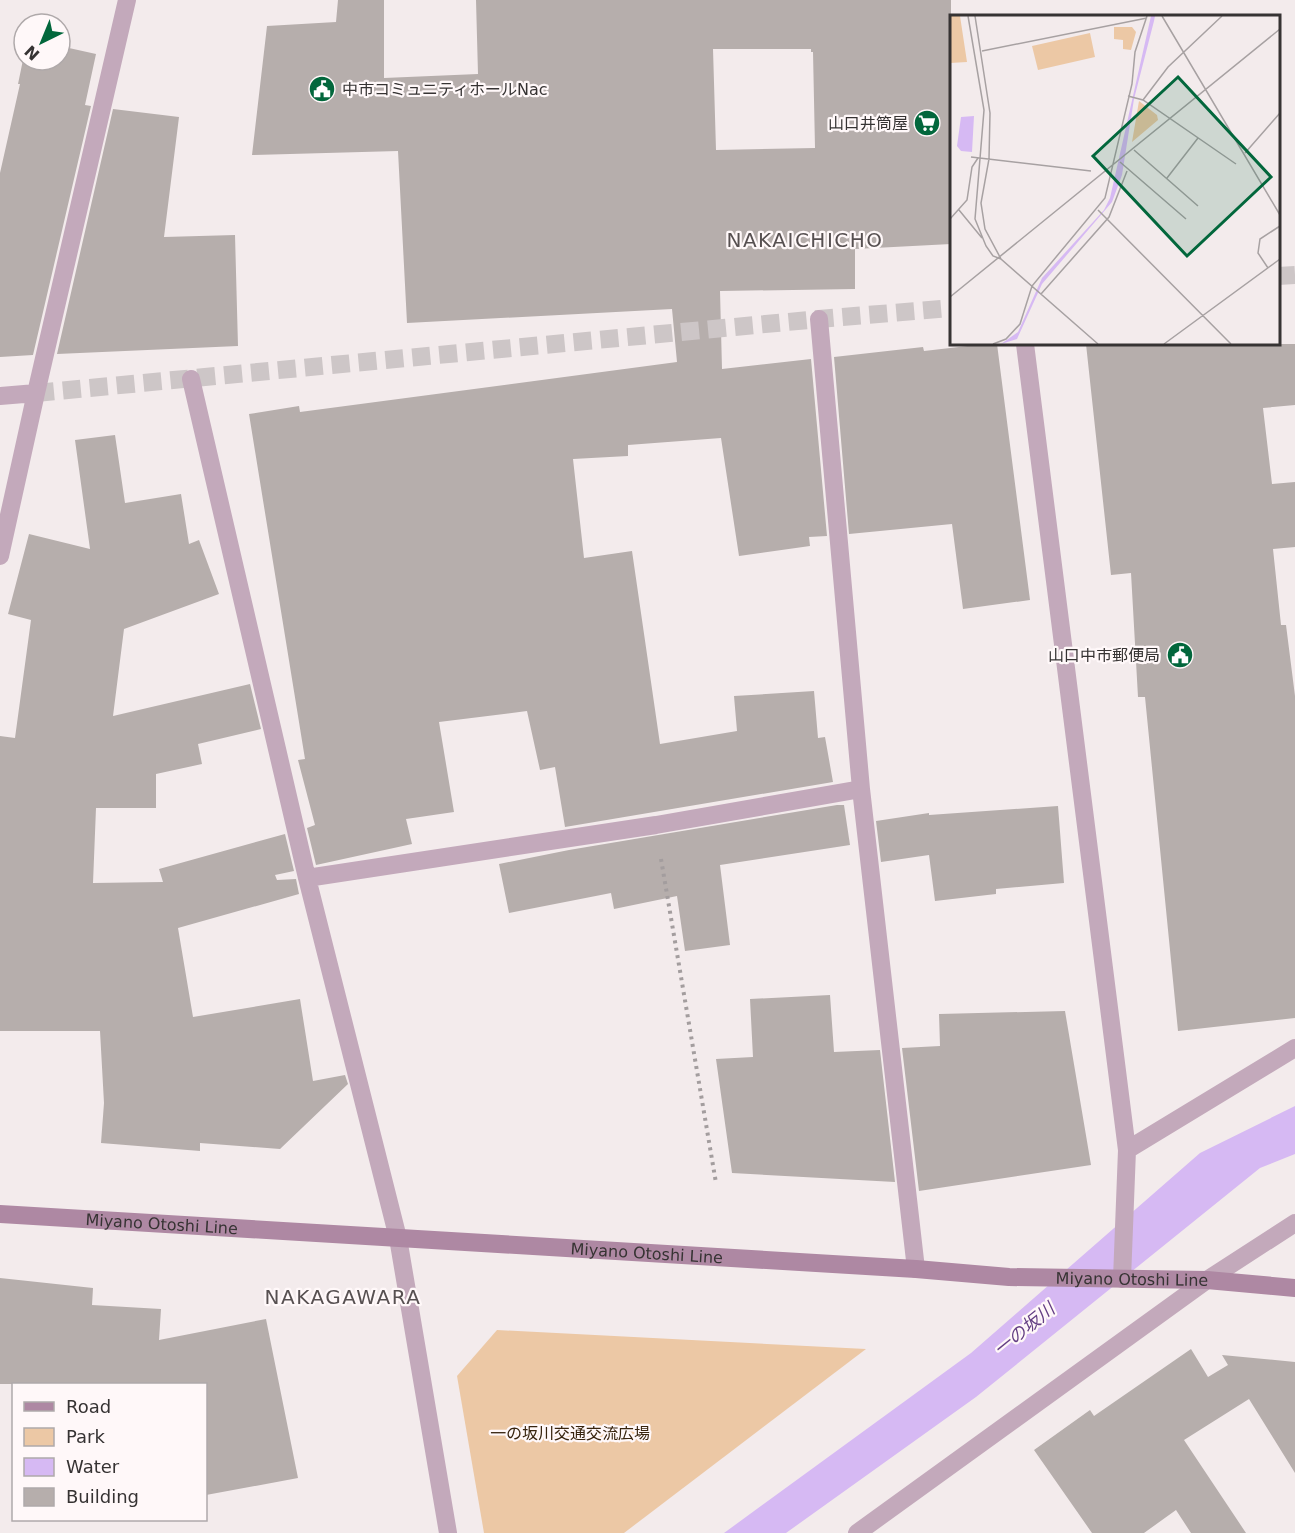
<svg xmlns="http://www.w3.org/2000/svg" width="1295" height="1533" viewBox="0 0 1295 1533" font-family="'DejaVu Sans','Noto Sans JP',sans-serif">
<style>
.green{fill:#ecc8a5}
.water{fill:#d6b9f3}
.building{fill:#b6aeac;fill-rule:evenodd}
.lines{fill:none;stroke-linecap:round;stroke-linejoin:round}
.pedestrian-tunnel{stroke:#cdc6c7;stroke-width:18;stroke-dasharray:18 9;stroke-linecap:butt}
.path{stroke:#a39d9e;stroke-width:4;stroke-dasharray:3 4.5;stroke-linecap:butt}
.minor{stroke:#c3a9bb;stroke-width:18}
.secondary{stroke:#ae88a3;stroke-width:18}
.labels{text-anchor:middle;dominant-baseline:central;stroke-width:4.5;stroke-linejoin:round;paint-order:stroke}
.poi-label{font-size:16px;fill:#363333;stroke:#fff8f9;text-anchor:end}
.street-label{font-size:16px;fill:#363333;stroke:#fff8f9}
.park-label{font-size:16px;fill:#38240e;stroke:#fff8f9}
.water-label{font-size:18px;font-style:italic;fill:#643f84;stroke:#fff8f9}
.quarter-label{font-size:20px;letter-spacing:1.5px;fill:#575051;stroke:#fff8f9}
.inset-road{fill:none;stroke:#a7a1a2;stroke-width:1.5}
.view{fill:#02673c;fill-opacity:0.15;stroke:#02673c;stroke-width:3}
.inset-edge{fill:none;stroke:#363333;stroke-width:3}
</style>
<rect width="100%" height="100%" fill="#f3ebec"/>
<path class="green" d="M497,1330L866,1349L624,1533H484L457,1376Z"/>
<path class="water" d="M1295,1106V1154L1260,1168L976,1397L786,1533H724L971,1353L1200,1153Z"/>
<path class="building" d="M338,0H384V78L478,74L476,0H951V244L855,249V289L720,291L722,369L811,359L827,536L809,537L810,546L739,556L721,438L628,445V456L573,459L584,558L632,551L660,744L737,731L734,696L814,691L818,738L825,737L833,782L565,827L555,767L540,770L527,711L439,722L454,812L406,819L412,844L316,865L307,828L315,825L298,760L305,759L249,414L299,406L300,412L677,362L672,309L407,323L398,151L252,155L267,26L336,22ZM713,49H811V52H813L815,148L716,150Z
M60,46L96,54L85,105L91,106L33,355L0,357V173L20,84H18L24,55V60H60Z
M113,109L179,117L164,237L235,235L238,346L57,354Z
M985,344H997L1030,600L963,609L952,524L849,534L834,357L923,347L924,351Z
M1086,344H1295V405L1263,408L1272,484L1295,482V547L1273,549L1281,625H1286L1295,696V1018L1178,1031L1145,697H1138L1131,573L1111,575Z
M115,435L125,503L181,494L189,544L199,540L219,594L124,629L113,716L250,684L261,729L198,744L202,764L156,774V808H96L93,883L163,882L159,869L285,834L294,871L275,875L277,880L296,879L299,894L178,928L193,1017L300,999L313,1081L345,1075L348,1084L280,1149L200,1143V1151L101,1143L104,1103L100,1031H0V736L15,738L31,620L8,614L29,534L90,549L75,440Z
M837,805H844L850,845L720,865L730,945L685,951L677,896L614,909L611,893L509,913L499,864L569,850Z
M1058,806L1064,883L996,889V894L935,901L929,855L881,862L876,821L929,813V815Z
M830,995L834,1052L880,1050L895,1182L732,1173L716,1059L753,1057L750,999Z
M1065,1011L1091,1165L919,1191L902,1048L940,1046L939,1014Z
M0,1278L93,1288L92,1305L161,1309L159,1340L266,1319L298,1478L206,1495V1384H0Z
M1191,1349L1208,1377L1228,1365L1222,1355L1295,1362V1473L1249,1399L1184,1440L1246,1533H1191L1176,1510L1144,1533H1092L1034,1450L1090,1410L1094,1416Z"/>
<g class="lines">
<path class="pedestrian-tunnel" d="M1278,276L1295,275
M36,393L819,319L952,308"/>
<path class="path" d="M661,859L716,1183"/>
<path class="minor" d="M819,319L861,789L916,1269
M1025,344L1127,1150L1122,1279
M191,379L307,878L398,1238L448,1533
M0,396L36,393
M0,556L36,393L127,0
M307,878L656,825L861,789
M1127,1150L1295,1048
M857,1533L1207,1280L1295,1223"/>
<path class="secondary" id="s1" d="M0,1214L916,1269L1009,1277L1207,1280L1295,1288"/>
</g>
<defs>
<symbol id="civic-disc" viewBox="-11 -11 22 22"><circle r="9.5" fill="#02673c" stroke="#fff8f9"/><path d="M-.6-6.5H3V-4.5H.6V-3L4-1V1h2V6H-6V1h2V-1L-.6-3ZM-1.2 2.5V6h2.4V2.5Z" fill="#fff"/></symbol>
<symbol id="supermarket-disc" viewBox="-11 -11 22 22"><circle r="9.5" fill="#02673c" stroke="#fff8f9"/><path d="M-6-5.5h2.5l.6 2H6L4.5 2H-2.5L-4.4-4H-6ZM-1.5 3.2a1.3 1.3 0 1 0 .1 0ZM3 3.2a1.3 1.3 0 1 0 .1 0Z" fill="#fff"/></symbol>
</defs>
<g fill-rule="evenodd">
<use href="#civic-disc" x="307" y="74" width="30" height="30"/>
<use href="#supermarket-disc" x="912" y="108" width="30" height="30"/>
<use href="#civic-disc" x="1165" y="640" width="30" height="30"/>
</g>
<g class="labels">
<g class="poi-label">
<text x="342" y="89" text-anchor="start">中市コミュニティホールNac</text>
<text x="908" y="123">山口井筒屋</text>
<text x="1160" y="655">山口中市郵便局</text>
</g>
<g class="street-label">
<text stroke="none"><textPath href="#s1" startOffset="162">Miyano Otoshi Line</textPath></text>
<text stroke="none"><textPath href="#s1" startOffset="648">Miyano Otoshi Line</textPath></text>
<text stroke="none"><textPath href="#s1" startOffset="1134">Miyano Otoshi Line</textPath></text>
</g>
<g class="park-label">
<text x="570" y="1433">一の坂川交通交流広場</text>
</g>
<g class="water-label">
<text transform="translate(1024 1329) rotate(-39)">一の坂川</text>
</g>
<g class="quarter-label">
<text x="805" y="240">NAKAICHICHO</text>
<text x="343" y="1297">NAKAGAWARA</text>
</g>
</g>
<g transform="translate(950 15)">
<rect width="330" height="330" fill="#f3ebec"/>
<path d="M0,1H10L17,47L0,48ZM164,12H182L186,17L181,35L173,34V25L164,24ZM140,18L145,42L88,55L82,31ZM189,86L207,100L208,105L182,127Z" fill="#ecc8a5"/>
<path d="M201,1H205L204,6L184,84L172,160L162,187L92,269L67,324L51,329L68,317L92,263L154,195L160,183ZM24,101L22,137L11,136L7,131L11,102Z" fill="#d6b9f3"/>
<path class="inset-road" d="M18,1L34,95L25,204L36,231L43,241L51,244M25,1L40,98L39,144L31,188L35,214L51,244L148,329M212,1L330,200M32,36L197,3M178,81L193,85L286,149M193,85L218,52L272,1M184,135L248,191M295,138L330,98M21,142L141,156M170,147L236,204M217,163L248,123M9,195L32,223M148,195L281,329M0,204L17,185L22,152L28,143M318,253L308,238L310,224L330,211M91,279L159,202L177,156M0,282L330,14M43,329L56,324L70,309L82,271L155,183L182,69L185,37L197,1M214,329L330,244"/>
<path class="view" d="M228,62L321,162L237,241L143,141Z"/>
<rect width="330" height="330" class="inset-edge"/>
</g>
<rect x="12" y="1383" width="195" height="138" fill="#fff8f9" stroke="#afa9aa" stroke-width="1.5"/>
<rect x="24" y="1402" width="30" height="9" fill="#ae88a3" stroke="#afa9aa" stroke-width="1.5"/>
<text x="66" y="1413" font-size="18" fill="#363333">Road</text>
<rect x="24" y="1428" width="30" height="18" fill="#ecc8a5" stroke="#afa9aa" stroke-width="1.5"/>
<text x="66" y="1443" font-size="18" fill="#363333">Park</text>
<rect x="24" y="1458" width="30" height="18" fill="#d6b9f3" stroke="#afa9aa" stroke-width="1.5"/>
<text x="66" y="1473" font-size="18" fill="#363333">Water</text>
<rect x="24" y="1488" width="30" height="18" fill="#b6aeac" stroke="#afa9aa" stroke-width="1.5"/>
<text x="66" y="1503" font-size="18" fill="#363333">Building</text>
<g transform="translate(42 42) rotate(223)"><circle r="28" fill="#fff8f9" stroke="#afa9aa" stroke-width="1.5"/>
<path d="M0-4.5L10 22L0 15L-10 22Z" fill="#02673c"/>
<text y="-9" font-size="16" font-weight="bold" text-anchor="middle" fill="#363333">N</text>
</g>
</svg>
